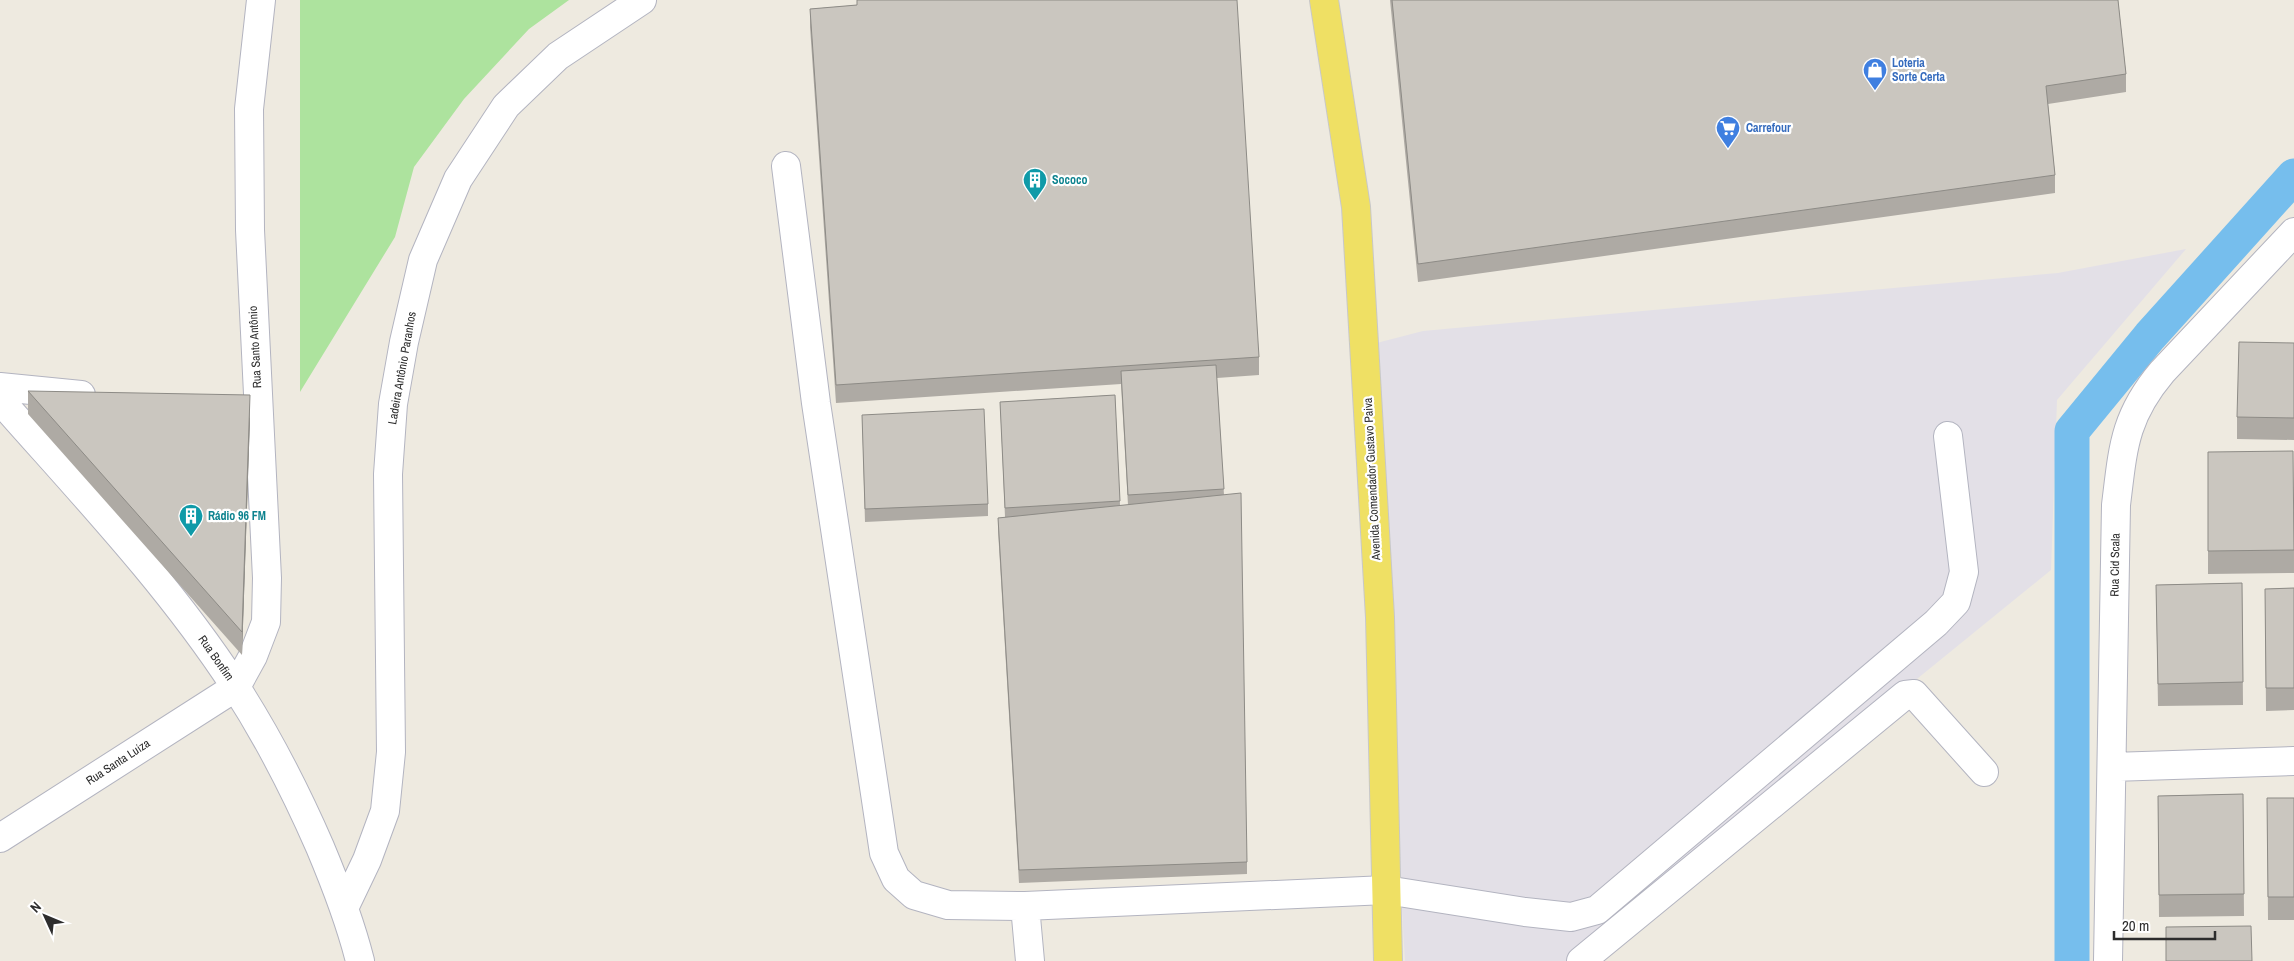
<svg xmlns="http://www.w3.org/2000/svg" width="2294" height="961" viewBox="0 0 2294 961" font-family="'Archivo Narrow',sans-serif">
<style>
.industrial{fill:#e3e0e7}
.green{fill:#ade39e}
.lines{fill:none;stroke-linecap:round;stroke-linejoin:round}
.canal{stroke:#76beed;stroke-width:35}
.minor-casing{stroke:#b3b4c0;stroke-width:30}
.major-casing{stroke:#c8c8c8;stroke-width:30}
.minor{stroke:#fff;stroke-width:28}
.major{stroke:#efe064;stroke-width:28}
.wall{fill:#aeaaa4}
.shaded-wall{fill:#8d8b86}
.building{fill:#cac6bf;stroke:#8d8b86}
.labels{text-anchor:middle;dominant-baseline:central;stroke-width:4.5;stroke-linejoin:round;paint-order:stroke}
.shop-label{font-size:12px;font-weight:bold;fill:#366cbe;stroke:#fff;text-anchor:start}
.culture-label{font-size:12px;font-weight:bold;fill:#0d838f;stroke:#fff;text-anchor:start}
.street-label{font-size:12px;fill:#2d2d2d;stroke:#fff}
</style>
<rect width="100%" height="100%" fill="#eeeae0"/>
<path class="industrial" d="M2186,249L2057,400L2051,570L1570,961H1405L1369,345L1423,331L2058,273Z"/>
<path class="green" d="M300,0H569L529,29L464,99L414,167L395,237L300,392Z"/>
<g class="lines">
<path class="canal" d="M2072,961V431L2150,336L2294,176"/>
<defs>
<path id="minor" d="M786,166L816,403L884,853L896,879L914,895L948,905L1025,906L1386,890L1525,912L1571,917L1597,910L1936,623L1956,602L1964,572L1948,436
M0,387L81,395
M0,400C81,492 168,583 235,686C268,737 296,792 320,847C336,885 350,921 360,961
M2112,767L2294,761
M0,838L236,687L253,656L266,622L267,578L250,230L249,109L261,0
M345,906L367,860L385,811L391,752L388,474L393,404L404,342L423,260L458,179L506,106L558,56L642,0
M1025,906L1030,961
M1581,961L1905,695L1914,694L1984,772
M2108,961L2116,505C2123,448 2124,417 2162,372L2294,232"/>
<path id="major" d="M1324,0L1356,207L1380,617L1388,961"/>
</defs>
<use href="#minor" class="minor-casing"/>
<use href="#major" class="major-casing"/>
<use href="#minor" class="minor"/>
<use href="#major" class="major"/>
</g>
<path class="wall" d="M1390,0H2118L2126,74V92L2048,104L2055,175V193L1418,282Z
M857,5L1259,357V375L1217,378L1224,495L1247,862V874L1019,883L998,530V518L1005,517L1000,402L1115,395L1120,505H1128L1121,384L836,403L810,27V9Z
M2294,343V440L2237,439V417Z
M28,391L250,418L242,655L28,414Z
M862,415L988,504V516L865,522Z
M2208,452L2294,512V573L2208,574Z
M2242,583L2243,705L2158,706L2156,585Z
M2294,588V710L2266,711L2265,589Z
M2243,794L2244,916L2159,917L2158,796Z
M2267,798H2294V920H2268Z"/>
<path class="shaded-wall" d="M250,395V418L242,655V632Z"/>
<path class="building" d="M857,0H1237L1259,357L836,385L810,9L857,5Z
M1392,0H2118L2126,74L2046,86L2055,175L1418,264Z
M2239,342L2294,343V418L2237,417Z
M1216,365L1224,489L1128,495L1121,371Z
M28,391L250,395L242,632Z
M1115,395L1120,501L1005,508L1000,402Z
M984,409L988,504L865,509L862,415Z
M2293,451L2294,550L2208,551V452Z
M1241,493L1247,862L1019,870L998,518Z
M2242,583L2243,682L2158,684L2156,585Z
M2294,588V688H2266L2265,589Z
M2243,794L2244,894L2159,895L2158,796Z
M2267,798H2294V897H2268Z
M2251,926L2252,961H2166V927Z"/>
<defs>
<symbol id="shop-pin" viewBox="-11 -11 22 30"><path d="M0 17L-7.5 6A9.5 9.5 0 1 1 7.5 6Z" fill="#3f7fe0" stroke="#fff"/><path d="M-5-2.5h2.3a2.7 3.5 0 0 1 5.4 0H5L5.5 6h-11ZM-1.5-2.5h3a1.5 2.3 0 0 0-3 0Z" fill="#fff"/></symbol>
<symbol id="supermarket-pin" viewBox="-11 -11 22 30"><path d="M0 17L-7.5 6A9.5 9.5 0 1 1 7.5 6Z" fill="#3f7fe0" stroke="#fff"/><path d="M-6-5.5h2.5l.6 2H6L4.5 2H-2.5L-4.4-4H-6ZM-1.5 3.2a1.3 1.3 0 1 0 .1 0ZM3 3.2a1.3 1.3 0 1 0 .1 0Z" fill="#fff"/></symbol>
<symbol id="building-pin" viewBox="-11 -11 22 30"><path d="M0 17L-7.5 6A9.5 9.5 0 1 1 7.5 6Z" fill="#0f9aa8" stroke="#fff"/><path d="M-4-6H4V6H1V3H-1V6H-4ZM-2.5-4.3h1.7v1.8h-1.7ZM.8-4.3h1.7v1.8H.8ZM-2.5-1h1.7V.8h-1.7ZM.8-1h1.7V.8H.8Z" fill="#fff"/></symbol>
</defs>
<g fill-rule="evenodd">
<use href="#shop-pin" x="1861" y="56" width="28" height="38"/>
<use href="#supermarket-pin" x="1714" y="114" width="28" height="38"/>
<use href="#building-pin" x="1021" y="166" width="28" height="38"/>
<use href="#building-pin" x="177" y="502" width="28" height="38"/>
</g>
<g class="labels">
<g class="shop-label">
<text x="1892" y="63">Loteria<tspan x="1892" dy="14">Sorte Certa</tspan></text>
<text x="1746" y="128">Carrefour</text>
</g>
<g class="culture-label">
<text x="1052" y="180">Sococo</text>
<text x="208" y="516">Rádio 96 FM</text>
</g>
<g class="street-label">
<text transform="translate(255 347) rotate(-93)">Rua Santo Antônio</text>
<text transform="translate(402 368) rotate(-80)">Ladeira Antônio Paranhos</text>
<text transform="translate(1372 479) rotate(-93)">Avenida Comendador Gustavo Paiva</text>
<text transform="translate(2115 565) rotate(-89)">Rua Cid Scala</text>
<text transform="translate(216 658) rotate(55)">Rua Bonfim</text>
<text transform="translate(118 762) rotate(-33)">Rua Santa Luiza</text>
</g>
</g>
<g transform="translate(45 916) rotate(314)" stroke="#ffffff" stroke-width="4" paint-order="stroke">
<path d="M0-4L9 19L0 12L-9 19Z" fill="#2d2d2d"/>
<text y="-8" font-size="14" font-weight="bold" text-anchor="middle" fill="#2d2d2d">N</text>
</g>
<path d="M2114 931v8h101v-8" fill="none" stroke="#2d2d2d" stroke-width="2.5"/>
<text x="2122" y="931" font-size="15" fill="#2d2d2d" stroke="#ffffff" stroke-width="4" paint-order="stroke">20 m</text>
</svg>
